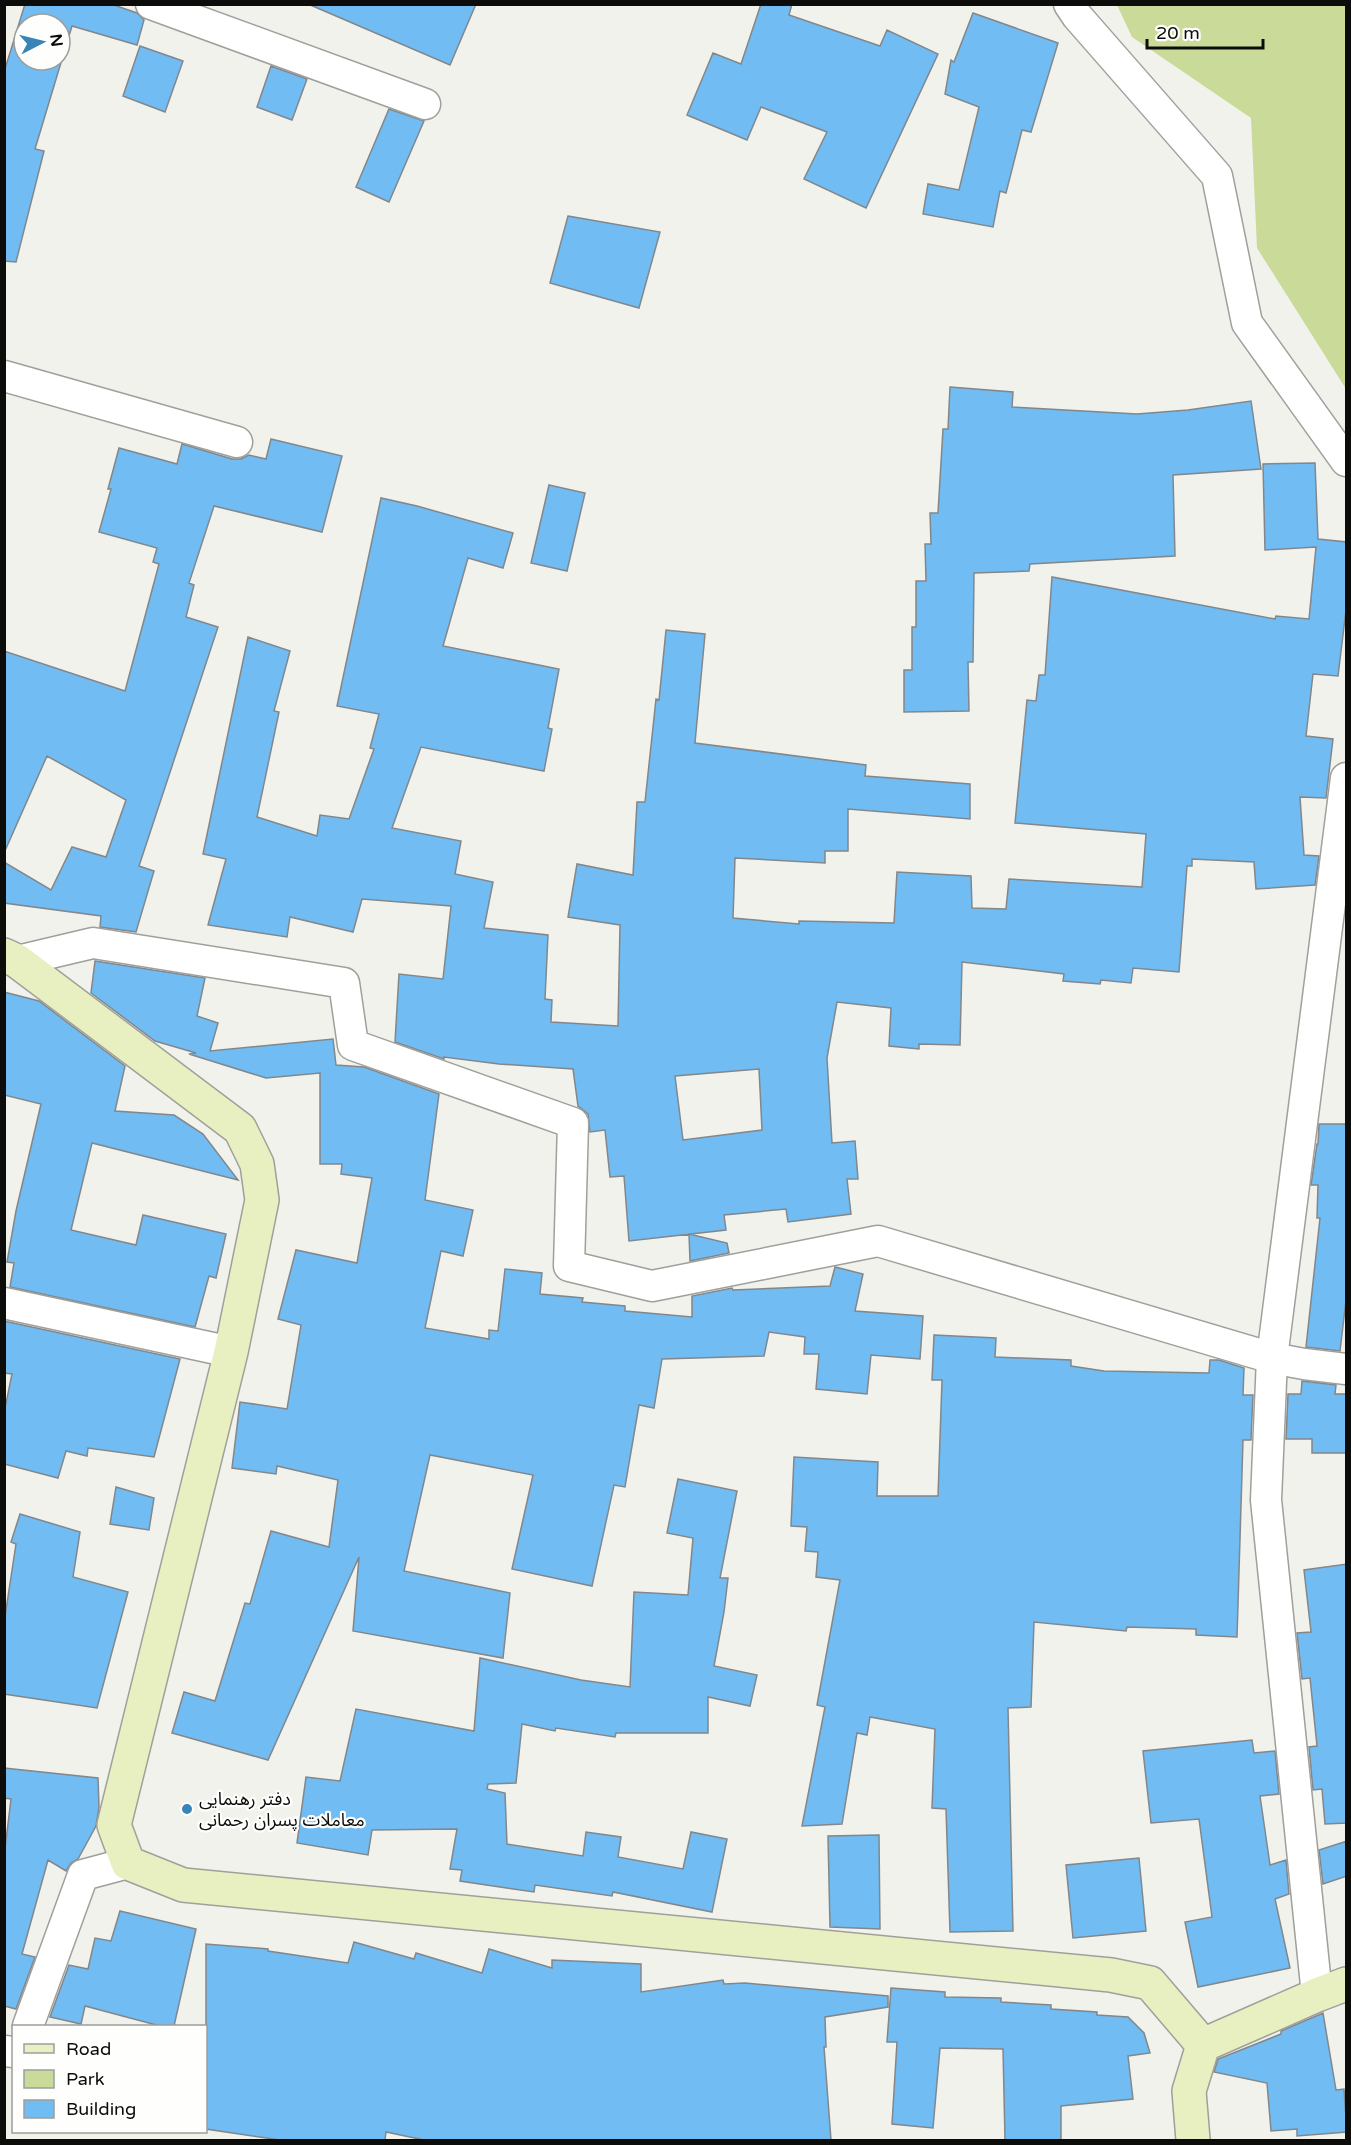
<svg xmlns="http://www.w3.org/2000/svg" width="1351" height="2145" viewBox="0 0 1351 2145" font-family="'Varela Round','Noto Sans Arabic',sans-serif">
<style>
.green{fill:#cada98}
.building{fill:#70bcf3;stroke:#82878b;stroke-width:1.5;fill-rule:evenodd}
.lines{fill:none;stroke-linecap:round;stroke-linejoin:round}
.minor-casing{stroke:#9fa09b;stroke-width:33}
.secondary-casing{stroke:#9fa09b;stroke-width:36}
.minor{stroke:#fff;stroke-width:30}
.secondary{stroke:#e8f0c2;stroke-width:33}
.poi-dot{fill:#3884b7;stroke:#fefffd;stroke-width:2}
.labels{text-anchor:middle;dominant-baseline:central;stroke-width:4.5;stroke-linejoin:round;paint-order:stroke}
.poi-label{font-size:18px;fill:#0c0c0b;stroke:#fefffd;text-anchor:start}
</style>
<rect width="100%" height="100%" fill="#f1f2ec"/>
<path class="green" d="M1117,5H1346V389L1257,248L1251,118L1132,37Z"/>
<path class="building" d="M25,4H111L137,13L144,20L137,45L72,26L35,149L44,151L16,262L4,261V72ZM24,24H60V60H24Z
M308,4H476L450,65Z
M761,4H792L789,15L880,46L887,30L938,54L866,208L804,179L827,132L761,107L747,140L687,115L713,53L741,64Z
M973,13L1058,43L1031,132L1022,130L1006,193L1000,191L993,227L923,214L928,184L959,190L979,107L945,94L951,60L954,62Z
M140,46L183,61L165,112L123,96Z
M271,66L307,79L292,120L257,107Z
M389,109L424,121L389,202L356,187Z
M568,216L660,232L639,308L550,283Z
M950,387L1013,392L1012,407L1137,414L1188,410L1251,401L1261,469L1173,475L1175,556L1030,564L1029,571L974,573L973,662H968L969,711L904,712V670H912V627H916V581H926L925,544H931L930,513H938L943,429H948Z
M271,439L342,456L322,532L214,506L189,583L194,585L186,617L218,627L139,866L154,871L136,932L100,927L101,916L4,903V862L51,890L72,847L106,857L126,800L47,756L4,853V651L125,691L159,564L153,562L157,548L99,532L111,489H108L119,448L177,464L182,444L232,459H241L249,455L266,459Z
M1315,463L1318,539L1347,542V602L1338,676L1313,674L1306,736L1333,739L1326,798L1300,797L1304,855L1319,856L1315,885L1256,889L1254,862L1192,859V866H1187L1179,972L1133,968L1131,983L1101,980L1100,984L1063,981L1064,974L962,962L960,1045L919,1044V1049L889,1046L891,1008L837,1002L827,1058L832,1143L855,1141L858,1179H847L851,1214L788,1222L786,1209L724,1215L726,1230L629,1241L624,1176L610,1177L605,1130L590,1132L588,1114L578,1106L573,1069L499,1064L444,1057V1059L395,1042L399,974L443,979L451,906L362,899L353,932L290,917L287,937L208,925L226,859L203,854L248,637L290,651L274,711L279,712L257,817L317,836L320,815L349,819L374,749L370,748L379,714L337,706L381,498L417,506L513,533L503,568L468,558L443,646L559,669L548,728L552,729L544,771L421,747L392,828L461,841L455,874L493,882L484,928L548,935L545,999L552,1000L551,1022L618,1026L620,925L568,917L577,864L633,875L637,802H645L656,699L659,700L666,630L705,634L695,743L866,765L865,776L970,784V819L848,809V851H825V863L735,858L733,918L799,924V921L894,923L897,872L971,876L972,908L1006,909L1009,879L1142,887L1146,834L1015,823L1027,700L1036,701L1039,675H1045L1052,577L1275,619L1276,616L1309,619L1316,547L1265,550L1263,464ZM759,1069L762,1130L683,1140L675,1076Z
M549,485L585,493L567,571L531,563Z
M95,961L205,978L197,1016L218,1023L210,1051L333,1039L336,1065L364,1067L439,1094L425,1200L473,1210L463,1256L441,1251L425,1328L489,1339V1330L498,1331L505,1269L542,1273L540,1294L583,1298L582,1302L625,1306V1311L692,1317V1296L732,1288L733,1290L830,1286L835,1267L863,1274L855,1311L923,1316L920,1359L871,1355L867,1394L816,1389L819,1354H804L805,1337L769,1332L764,1356L662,1359L654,1408L639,1405L625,1487L614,1485L592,1586L512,1569L533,1475L430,1455L404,1571L510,1593L503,1658L353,1631L359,1557L268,1760L172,1733L184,1692L215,1701L245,1603L250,1604L271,1531L329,1547L338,1480L277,1466L276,1474L232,1468L240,1402L287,1409L301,1325L278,1319L296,1250L357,1263L372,1178L341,1174L342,1164H320V1073L266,1078L189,1054L196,1053L155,1041L91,993Z
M4,992L39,1001L125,1066L115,1111L174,1115L203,1134L238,1180L92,1143L71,1230L136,1245L143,1215L226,1234L216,1278L209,1276L195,1327L10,1287L14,1263L7,1262L16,1211L41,1104L4,1095Z
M1319,1124H1347V1292L1340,1351L1306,1347L1320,1218H1317L1318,1185H1311L1317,1144H1318Z
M689,1234L727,1243L729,1253L690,1261Z
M4,1321L180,1359L154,1457L88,1448L87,1456L66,1451L58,1478L4,1464V1413L12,1374L4,1373Z
M934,1335L996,1338L995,1357L1071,1360V1366L1104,1371L1209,1373L1210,1360H1219L1244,1368L1243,1395H1253L1251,1440H1243L1237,1637L1196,1635V1629L1127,1627L1126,1631L1034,1622L1031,1707L1008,1708L1013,1931L950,1932L946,1809L932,1808L935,1729L870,1717L867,1735L857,1733L842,1824L802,1826L825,1707L817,1705L840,1580L816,1577L818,1552L805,1551L807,1527L791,1526L794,1457L878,1462L877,1496H938L942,1380H932Z
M1302,1381L1336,1385L1335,1394H1347V1453H1312V1439H1286L1288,1394H1301Z
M678,1479L737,1491L720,1578H728L724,1612L714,1666L757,1675L750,1706L708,1697V1733H616L615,1737L556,1728L555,1731L522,1724L516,1783L488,1784L487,1789L505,1793L507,1844L583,1856L586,1832L621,1837L618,1857L683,1869L691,1832L727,1839L712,1912L613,1892L612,1896L535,1885L534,1892L460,1881L462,1870L450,1869L457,1829L372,1830L368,1855L297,1843L306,1777L340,1781L356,1709L474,1731L480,1658L581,1680L630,1687L634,1592L688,1595L693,1538L667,1533Z
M116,1487L154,1498L149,1530L110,1524Z
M20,1514L80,1532L73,1577L128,1592L97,1708L4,1694V1623L16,1544L11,1542Z
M1347,1564V1823L1325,1824L1322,1789L1313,1790L1309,1747L1317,1746L1310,1678L1302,1679L1297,1633L1311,1632L1304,1570Z
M1252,1740L1254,1753L1275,1751L1279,1794L1260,1796L1270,1865L1286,1860L1289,1894L1275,1899L1290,1968L1198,1987L1185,1922L1212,1917L1199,1819L1151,1823L1143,1751Z
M4,1768L98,1778L99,1807L96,1826L78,1859L71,1863L66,1871L48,1860L22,1954L35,1957L16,2009L4,2006V1857L11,1799L4,1798Z
M879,1835L880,1929L830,1927L828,1836Z
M1347,1841V1876L1323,1884L1319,1850Z
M1139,1858L1146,1931L1073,1938L1066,1865Z
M120,1911L196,1929L174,2026H160L85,2006L81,2024L50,2017L69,1965L88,1969L95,1938L111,1941Z
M354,1942L414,1959L416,1953L482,1973L489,1949L552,1968V1960L641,1964V1992L723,1980L724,1984L745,1983L888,1996V2007L825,2017L826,2047H824L831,2140H424L386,2132L385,2140H280L206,2129V1944L268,1949V1951L348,1963Z
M891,1988L945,1992V1997L1001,1998V2002L1051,2005V2009L1097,2012V2015L1128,2017L1144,2033L1150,2053L1128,2056L1133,2099L1061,2106V2140H1005L1003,2049L940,2048L933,2128L892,2124L897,2042H887Z
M1323,2013L1336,2090L1344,2089L1347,2132L1297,2136V2129L1271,2131L1267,2083L1214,2072L1218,2059L1281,2034V2031Z"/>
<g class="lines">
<defs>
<path id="minor" d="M151,4L425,104
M1069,4L1077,16L1217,176L1247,323L1346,461
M4,376L237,442
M17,961L93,943L344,983L353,1045L573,1123L569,1266L652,1286L878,1241L1272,1358L1304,1364L1346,1369
M4,1303L231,1352
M1317,1995L1266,1500L1272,1358L1346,778
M28,2026L83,1875L128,1863
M4,2051L14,2052"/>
<path id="secondary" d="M4,955L17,961L240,1129L257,1164L262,1200L231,1352L114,1825L128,1863L183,1885L1111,1975L1150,1983L1203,2045
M1193,2140L1189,2091L1203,2045L1317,1995L1346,1984"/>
</defs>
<use href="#minor" class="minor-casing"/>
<use href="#secondary" class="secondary-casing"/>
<use href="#minor" class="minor"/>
<use href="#secondary" class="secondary"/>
</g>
<circle class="poi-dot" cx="187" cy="1809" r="6"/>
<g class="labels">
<g class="poi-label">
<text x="199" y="1799">دفتر رهنمایی<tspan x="199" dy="21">معاملات پسران رحمانی</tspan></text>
</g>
</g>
<rect width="1351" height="2145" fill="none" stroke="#0c0c0b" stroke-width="12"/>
<rect x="12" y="2025" width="195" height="108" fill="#fefffd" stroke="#9d9e9c" stroke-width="1.5"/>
<rect x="24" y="2044" width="30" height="9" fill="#e8f0c2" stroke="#9d9e9c" stroke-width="1.5"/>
<text x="66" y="2055" font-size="18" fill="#0c0c0b">Road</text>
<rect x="24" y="2070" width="30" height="18" fill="#cada98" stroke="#9d9e9c" stroke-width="1.5"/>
<text x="66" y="2085" font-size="18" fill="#0c0c0b">Park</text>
<rect x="24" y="2100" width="30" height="18" fill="#70bcf3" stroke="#9d9e9c" stroke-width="1.5"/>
<text x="66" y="2115" font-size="18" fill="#0c0c0b">Building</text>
<g transform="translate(42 42) rotate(83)"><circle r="28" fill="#fefffd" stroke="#9d9e9c" stroke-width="1.5"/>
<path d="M0-4.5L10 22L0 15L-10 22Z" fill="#3884b7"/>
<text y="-9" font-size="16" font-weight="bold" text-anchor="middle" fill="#0c0c0b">N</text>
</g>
<path d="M1147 39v9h116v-9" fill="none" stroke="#0c0c0b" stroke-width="3"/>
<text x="1156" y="39" font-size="18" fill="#0c0c0b" stroke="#fefffd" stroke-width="4.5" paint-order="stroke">20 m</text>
</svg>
